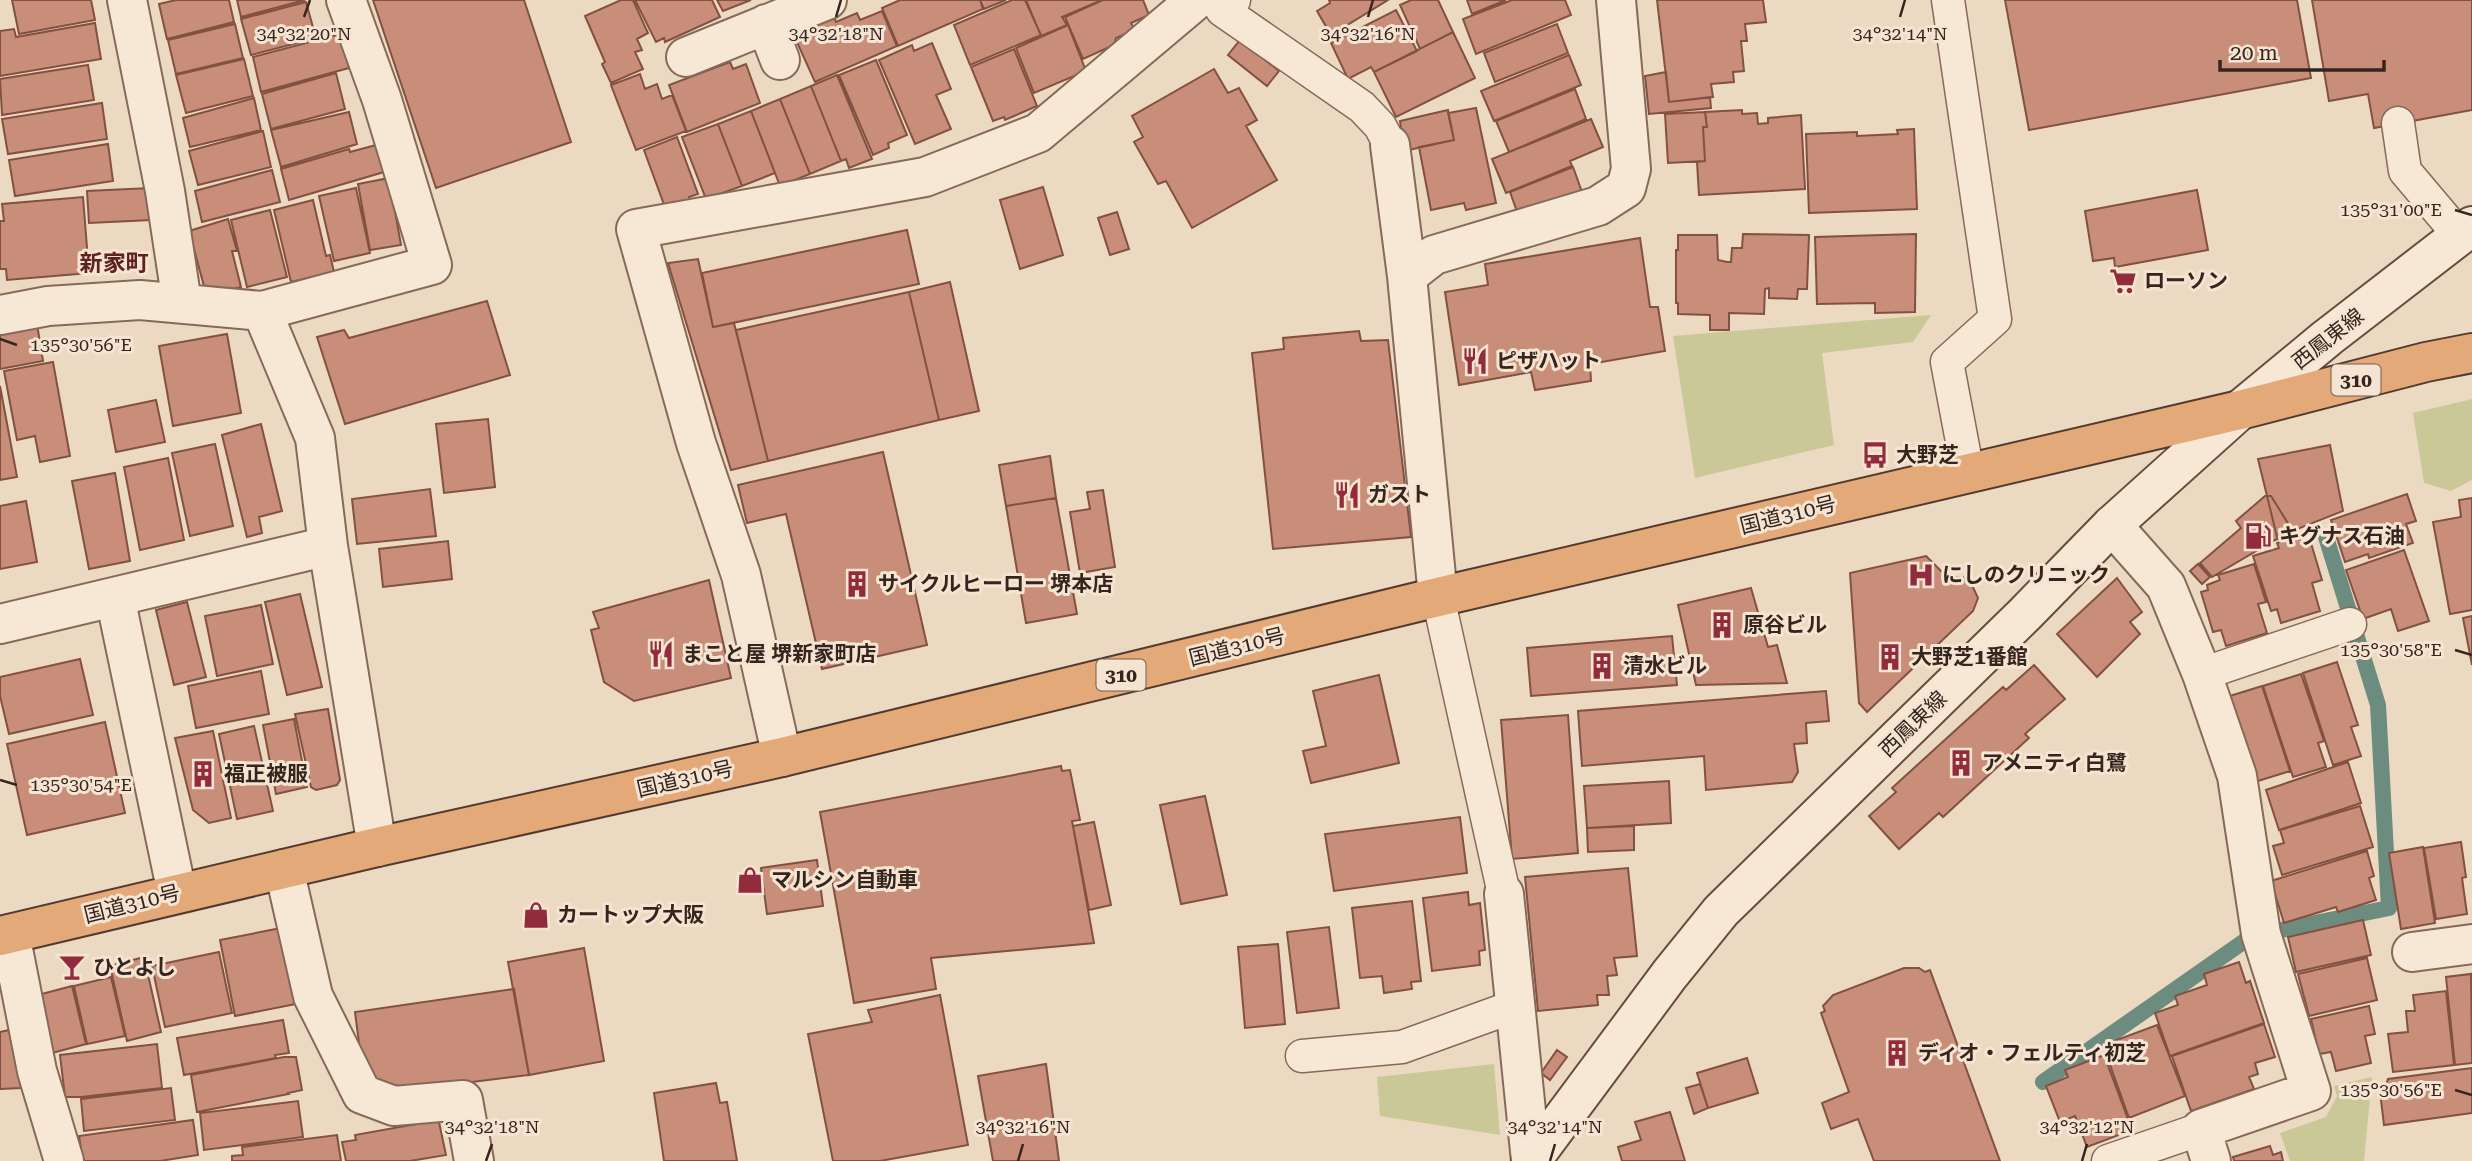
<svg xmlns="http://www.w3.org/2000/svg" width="2472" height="1161" viewBox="0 0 2472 1161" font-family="'Roboto Serif','Noto Sans JP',serif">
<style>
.green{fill:#cac896}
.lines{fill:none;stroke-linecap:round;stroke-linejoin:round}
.stream{stroke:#6c8c7f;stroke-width:16}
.building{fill:#c98e79;stroke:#835141;stroke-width:2}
.service-casing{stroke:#856a5a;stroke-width:35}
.minor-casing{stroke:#856a5a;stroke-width:42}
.secondary-casing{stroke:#674c3d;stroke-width:42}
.trunk-casing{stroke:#533a2e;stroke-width:42}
.service{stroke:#f7e8d5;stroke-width:32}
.minor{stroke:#f7e8d5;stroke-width:38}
.secondary{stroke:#f7e8d5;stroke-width:38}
.trunk{stroke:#e4a978;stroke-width:38}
.ticks{fill:none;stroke:#35251e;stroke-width:2.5}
.labels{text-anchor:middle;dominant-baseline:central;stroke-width:6;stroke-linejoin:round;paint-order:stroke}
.shield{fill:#f4e4d1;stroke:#6e5e54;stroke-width:2}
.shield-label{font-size:19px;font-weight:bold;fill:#35251e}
.poi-label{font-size:21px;font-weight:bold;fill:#35251e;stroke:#f4e4d1;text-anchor:start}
.street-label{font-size:21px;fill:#35251e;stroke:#f4e4d1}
.neighbourhood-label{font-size:23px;font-weight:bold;fill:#60221f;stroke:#f4e4d1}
.ticks-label{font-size:18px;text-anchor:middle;fill:#35251e;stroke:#f4e4d1;stroke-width:6;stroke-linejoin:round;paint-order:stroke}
</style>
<rect width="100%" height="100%" fill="#ecd9c2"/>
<path class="green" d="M1931,315L1913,342L1822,353L1834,445L1695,478L1673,336Z
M2472,399V480L2451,491L2424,483L2413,413Z
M1494,1064L1500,1135L1380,1116L1377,1077Z
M2372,1077L2364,1161H2290L2280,1133L2326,1117L2337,1096L2334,1086Z"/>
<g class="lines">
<path class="stream" d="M2281,930L2389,908L2378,705L2326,537
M2043,1082L2246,940"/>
</g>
<path class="building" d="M12,0H91L95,20L19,34Z
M176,0H229L234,22L167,39L159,4Z
M237,0H305L241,17Z
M373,0H524L571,142L436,188Z
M621,0H633L648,33L637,39L642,50L635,52L643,69L611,83L602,64L605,62L585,16Z
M635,0H712L720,17L665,42L664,38L656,42Z
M717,0H751L723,11Z
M900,0H980L983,9L898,46L882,8Z
M980,0H1006L984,9Z
M1012,0H1025L1041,35L970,65L954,25Z
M1026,0H1102L1062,17L1067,25L1041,36Z
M1103,0H1143L1149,15L1131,23L1135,30L1116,38L1114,45L1083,59L1065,17Z
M1329,0H1388L1331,35L1317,11L1330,3Z
M1411,0H1438L1453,32L1420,49L1400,5Z
M1467,0H1506L1472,14Z
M1512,0H1565L1571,15L1476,54L1463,19Z
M1657,0H1763L1766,22L1745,24L1747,41H1741L1744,71L1733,72L1734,82L1711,84L1713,97L1669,102Z
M2005,0H2297L2311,78L2029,130Z
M2312,0H2472V110L2374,128L2368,94L2329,101Z
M306,2L316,38L251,55L241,19Z
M1396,10L1417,51L1374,72L1371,67L1348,79L1331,43Z
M882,11L897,46L815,82L796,40L811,33L809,27L834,17L836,22L857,13L860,20Z
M95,23L101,59L0,76V31L14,29L16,37Z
M235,24L243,58L176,74L168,40Z
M1557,24L1568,53L1495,82L1484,53Z
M1068,25L1086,71L1034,93L1016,48Z
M1453,32L1475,78L1396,117L1374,72Z
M340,34L349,68L261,92L253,57Z
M1240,40L1279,71L1267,86L1228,55Z
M932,43L951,89L936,95L951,129L915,144L879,60L912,45L914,51Z
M1014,49L1037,106L1005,120L1004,117L993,121L971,67Z
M1569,55L1581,85L1494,121L1481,91Z
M244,59L253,96L186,113L176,75Z
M876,60L907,135L888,143L889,148L873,155L839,75Z
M730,62L733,69L746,64L760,103L687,132L669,85Z
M88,65L94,100L2,115L0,79Z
M1214,69L1228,93L1239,88L1257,120L1246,126L1277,180L1192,228L1166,181L1158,184L1134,142L1143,137L1132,116Z
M1666,72L1669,102L1710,97L1711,108L1649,114L1645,76Z
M336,73L345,109L271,129L262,94Z
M640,74L645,89L657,84L662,99L672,95L686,131L636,150L611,85Z
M837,75L872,159L849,168L846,159L841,161L811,86Z
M811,86L841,161L810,174L780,99Z
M1575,89L1586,119L1509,152L1496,121Z
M254,98L261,130L190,147L183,118Z
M780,99L810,174L780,186L751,111Z
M102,103L107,139L8,154L2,119Z
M1476,108L1496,203L1466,210L1464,203L1431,210L1419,147L1454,140L1448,113Z
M1448,110L1454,140L1404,151L1400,121Z
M1742,110V114L1757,113L1758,124L1768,123V118L1801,115L1805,189L1699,195L1697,162L1705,161L1703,127H1707L1705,112Z
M751,111L775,173L742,186L718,124Z
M349,112L357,144L281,167L271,130Z
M1705,112L1707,127H1703L1705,161L1668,163L1665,114Z
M1591,119L1603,147L1570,161L1572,166L1506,193L1492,159Z
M718,124L742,186L706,199L682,137Z
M1914,129L1917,209L1809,213L1806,134L1857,132V136L1898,134L1897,130Z
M263,131L271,167L198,185L189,151Z
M677,137L698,194L689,197L690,202L666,210L644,150Z
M108,144L113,181L15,196L9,160Z
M376,145L384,172L289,200L281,169L349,149L350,152Z
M1573,167L1582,192L1519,217L1510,192Z
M272,170L280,202L202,222L195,191Z
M389,178L401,245L370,250L358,184Z
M1043,187L1063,255L1020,269L1000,200Z
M150,188L151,220L89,223L87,191Z
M356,188L370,253L334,261L319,196Z
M2197,190L2208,250L2115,267L2114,258L2093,261L2085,211Z
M83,197L89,273L7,280L6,269H0V221H4L2,204Z
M313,200L326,256L330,255L334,272L291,282L274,210Z
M270,210L287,277L247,287L231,220Z
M1117,212L1129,249L1110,255L1098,218Z
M228,219L237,251H232L241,287L216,293L204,286L189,231Z
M907,230L919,284L713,327L702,273Z
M1743,234L1809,235L1807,289H1798L1797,299L1769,298V288L1765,289L1764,314L1729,313V330H1710V315L1678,314V303H1676V250H1678V235H1717L1718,260L1727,262H1731L1732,248H1742Z
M1916,234L1915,312L1875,313V303L1817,304L1815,237Z
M1640,238L1650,307H1658L1665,351L1590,364L1591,381L1535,390L1531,372L1459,385L1445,292L1488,285L1485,264Z
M698,259L713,327L734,323L768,461L731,470L668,263Z
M950,282L979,411L939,420L909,292Z
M909,292L939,420L768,461L736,330Z
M487,301L510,375L345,424L317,337L344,330L349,338Z
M37,324L43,361L0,369V331Z
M1359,331L1361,341L1388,340L1411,537L1273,549L1252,353L1284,349L1283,338Z
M227,334L241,413L173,426L159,346Z
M53,362L70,456L40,462L35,436L17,440L4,371Z
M0,386L17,477L0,480Z
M156,400L165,442L116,452L108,410Z
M488,419L495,487L444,493L436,424Z
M261,424L282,511L259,517L262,533L247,537L222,435Z
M215,444L233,526L190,536L172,453Z
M2330,445L2343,511L2277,537L2258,459Z
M883,452L927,645L822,669L786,514L747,523L738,485Z
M1050,456L1056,498L1006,506L999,465Z
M168,458L184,540L140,550L124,467Z
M115,473L130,561L89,569L72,481Z
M430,489L436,536L357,544L352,499Z
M1103,490L1115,567L1080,573L1070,512L1090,509L1087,492Z
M2407,494L2416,521L2406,524L2413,543L2369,558L2368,554L2345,562L2331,520Z
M2265,496H2271L2294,533L2275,540L2212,577L2200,563L2241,528L2236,521Z
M1056,498L1077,614L1026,623L1006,506Z
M2472,498V610L2450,614L2433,522L2461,517L2459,500Z
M26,501L37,562L0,569V506Z
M2308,533L2322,580L2312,583L2320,611L2281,623L2277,609L2271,611L2253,556L2279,548L2277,543Z
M448,541L452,579L383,587L379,549Z
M2404,550L2429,621L2398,631L2391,609L2363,619L2346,570Z
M1926,556L1947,577H1963L1972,585L1978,598L1973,611L1867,712L1859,703L1850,573Z
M2198,564L2210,577L2202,584L2190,571Z
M2254,564L2266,602L2258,604L2267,633L2226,646L2221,630L2213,632L2201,592L2208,590L2207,585L2220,580L2218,575Z
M2117,578L2142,612L2130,622L2140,634L2097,677L2057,634Z
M709,580L731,678L634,701L604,682L591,630L599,628L593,612Z
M1751,588L1768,647L1777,645L1787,683L1696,685L1678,605Z
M300,594L322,687L287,695L265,602Z
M187,602L206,677L174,685L156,610Z
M261,605L273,664L217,676L205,616Z
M2472,616V665L2463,618Z
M1672,636L1677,685L1531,696L1527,648Z
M80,659L93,715L9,734L0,696V677Z
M2337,662L2358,725L2351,727L2361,756L2333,765L2303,673Z
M2034,665L2065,699L2025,734L2029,738L1943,817L1939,813L1899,849L1869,816L1896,792L1892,788L2003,687L2006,690Z
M261,671L269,714L196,728L188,686Z
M2301,674L2324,741L2318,743L2326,767L2293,777L2263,686Z
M1379,675L1399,763L1311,783L1303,751L1326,746L1313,691Z
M2262,686L2290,771L2258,781L2230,696Z
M1826,691L1829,721L1806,723L1807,743L1794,744L1798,772L1792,782L1706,790L1704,756L1582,766L1578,711Z
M328,709L340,780L337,785L316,790L311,787L295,714Z
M1568,715L1578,853L1512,859L1501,720Z
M294,719L307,787L276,794L263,725Z
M105,722L125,813L27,835L7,744Z
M254,726L273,811L237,819L219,734Z
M213,731L231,818L209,823L193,810L175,738Z
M2348,762L2361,803L2279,830L2266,790Z
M1061,766L1062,771L1070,770L1080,820L1072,821L1073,826L1094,943L931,958L936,989L854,1003L820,812Z
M1669,781L1671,823L1587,828L1584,786Z
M1205,796L1227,895L1181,904L1160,805Z
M2360,806L2373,847L2282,875L2273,846L2284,843L2280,830Z
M1460,817L1467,873L1334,891L1325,834Z
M1094,822L1111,905L1089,910L1073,826Z
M1634,826V850L1588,852L1587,828Z
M2461,842L2466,877L2462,878L2467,914L2436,919L2424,848Z
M2423,847L2435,923L2401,929L2389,853Z
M2367,851L2374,876L2369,878L2376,900L2338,912L2336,907L2284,923L2271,881Z
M817,860L823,906L767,914L761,868Z
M1628,868L1637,956L1614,958L1617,975L1607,976L1609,995H1597L1598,1005L1538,1011L1525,877Z
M1468,892L1469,905L1480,903L1485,950L1479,951L1480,965L1432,971L1423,898Z
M1412,901L1421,981L1411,982L1412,989L1384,993L1382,976L1360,978L1352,908Z
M2363,920L2371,955L2296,972L2288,937Z
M1329,927L1339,1008L1297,1013L1287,932Z
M281,928L296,1004L235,1016L220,940Z
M1278,944L1285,1024L1245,1028L1238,947Z
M584,948L604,1061L529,1075L508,962Z
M219,952L232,1013L165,1027L152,966Z
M144,957L161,1032L127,1041L110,966Z
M2367,958L2377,1000L2309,1016L2298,974Z
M2239,962L2246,983L2250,981L2264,1023L2170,1056L2155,1013L2178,1005L2175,996L2207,985L2204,974Z
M1904,968H1919L1925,972L1930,970L2000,1161H1874L1858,1119L1831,1129L1822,1103L1849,1092L1821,1013L1825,1011L1823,1006L1833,995Z
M2471,974L2472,1063L2455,1065L2446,977Z
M111,977L125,1036L87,1044L74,986Z
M72,986L86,1044L52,1053L38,995Z
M514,989L529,1075L408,1090L376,1083L360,1051L355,1012Z
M2446,991L2454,1065L2393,1072L2388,1034L2408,1032L2406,1011H2415L2413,995Z
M940,995L968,1145L880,1161H833L808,1034L872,1022L868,1010Z
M2369,1006L2375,1034L2365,1036L2371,1063L2336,1071L2331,1052L2319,1054L2311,1019Z
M283,1020L289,1053L275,1055L276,1058L184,1075L177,1038Z
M2264,1024L2275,1057L2255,1063L2258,1074L2249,1077L2254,1089L2191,1111L2172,1056Z
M2157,1025L2185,1096L2129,1118L2103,1045Z
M9,1030L21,1088L0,1089V1032Z
M157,1044L162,1088L81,1097H65L60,1055Z
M1557,1050L1567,1057L1550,1080L1541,1073Z
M2104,1055L2132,1130L2087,1147L2075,1116L2060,1122L2046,1086L2068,1077L2065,1070Z
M284,1057H296L302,1090L288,1093L289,1094L197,1112L191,1075Z
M1747,1058L1758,1093L1708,1108L1697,1073Z
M1046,1064L1059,1161H993L978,1076Z
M2472,1068V1113L2384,1125L2381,1100L2388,1079Z
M716,1083L720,1103L727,1102L737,1161H664L654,1093Z
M1700,1084L1708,1108L1694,1114L1686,1088Z
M171,1088L175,1120L84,1131L81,1099Z
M298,1101L303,1137L204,1150L200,1113Z
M1670,1112L1685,1161H1622L1618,1147L1641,1140L1635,1122Z
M193,1120L198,1155L160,1161H83L79,1136Z
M433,1121L439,1122L446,1155L410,1161H346L342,1142L356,1140L355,1135Z
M337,1135L341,1161H232V1156L243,1155L242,1147Z
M2270,1146L2273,1155L2281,1152L2283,1161H2234L2233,1157Z"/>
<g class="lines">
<defs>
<path id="service" d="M1234,0L1222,10L1362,107L1380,126L1390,145
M1948,0L1995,319L1947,362L1968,473
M2398,123L2405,171L2459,235
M1438,597L1504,894
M2202,674L2350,624
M1302,1056L1402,1047L1515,1006
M2108,1161L2201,1129"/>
<path id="minor" d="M127,0L165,191L182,303
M766,24L780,60
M686,57L827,0
M1390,145L1407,276L1438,597
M1407,276L1434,255L1598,206L1626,188L1631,169L1616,0
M262,311L315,438L328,546L377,847
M0,315L48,306L140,300L262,311L432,265L382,100L346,0
M2112,525L2166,586L2202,674L2237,776L2261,934L2311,1091L2201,1129L2211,1161
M115,597L177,893
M0,624L328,546
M782,757L741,575L696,443L636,229L925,177L1038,133L1196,0
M284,869L313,996L362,1094L394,1106L463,1100L474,1161
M1504,894L1531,1161
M10,934L37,1071L64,1161
M2412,952L2472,944"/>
<path id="secondary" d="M1531,1161L1670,974L1721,911L2025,614L2112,525L2240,410L2327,338L2472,226"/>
<path id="trunk" d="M0,936L377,847L782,757L1438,597L2240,410L2426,362L2472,353"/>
</defs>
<use href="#service" class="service-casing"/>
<use href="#minor" class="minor-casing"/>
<use href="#secondary" class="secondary-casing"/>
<use href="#trunk" class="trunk-casing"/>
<use href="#service" class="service"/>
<use href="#minor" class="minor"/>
<use href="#secondary" class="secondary"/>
<use href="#trunk" class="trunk"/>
</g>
<path class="ticks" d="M304,17L310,0M836,17L841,0M1368,17L1373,0M1900,17L1905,0M2455,210L2472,215M0,339L17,345M2455,650L2472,655M0,780L17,785M2455,1090L2472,1095M486,1161L492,1144M1018,1161L1023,1144M1550,1161L1555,1144M2082,1161L2087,1144"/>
<defs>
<symbol id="supermarket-bare" viewBox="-9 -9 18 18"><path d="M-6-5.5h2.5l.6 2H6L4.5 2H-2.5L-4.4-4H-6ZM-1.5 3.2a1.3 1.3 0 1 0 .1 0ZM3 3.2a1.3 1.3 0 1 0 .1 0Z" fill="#922c3d" stroke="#f4e4d1" stroke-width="2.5" paint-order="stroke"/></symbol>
<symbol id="restaurant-bare" viewBox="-9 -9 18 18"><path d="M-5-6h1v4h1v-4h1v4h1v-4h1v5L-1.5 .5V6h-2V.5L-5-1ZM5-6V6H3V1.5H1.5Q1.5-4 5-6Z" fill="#922c3d" stroke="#f4e4d1" stroke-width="2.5" paint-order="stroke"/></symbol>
<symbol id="bus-bare" viewBox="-9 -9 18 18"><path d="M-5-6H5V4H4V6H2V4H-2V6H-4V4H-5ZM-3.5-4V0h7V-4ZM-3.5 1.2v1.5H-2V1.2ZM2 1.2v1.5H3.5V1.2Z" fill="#922c3d" stroke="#f4e4d1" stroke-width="2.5" paint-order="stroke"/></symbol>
<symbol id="fuel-bare" viewBox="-9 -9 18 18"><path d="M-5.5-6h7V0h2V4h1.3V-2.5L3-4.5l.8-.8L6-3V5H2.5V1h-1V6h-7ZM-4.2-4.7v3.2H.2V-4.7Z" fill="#922c3d" stroke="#f4e4d1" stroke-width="2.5" paint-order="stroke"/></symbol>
<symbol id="hospital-bare" viewBox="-9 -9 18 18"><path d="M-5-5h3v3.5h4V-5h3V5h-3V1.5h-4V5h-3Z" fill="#922c3d" stroke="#f4e4d1" stroke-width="2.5" paint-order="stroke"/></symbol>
<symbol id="building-bare" viewBox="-9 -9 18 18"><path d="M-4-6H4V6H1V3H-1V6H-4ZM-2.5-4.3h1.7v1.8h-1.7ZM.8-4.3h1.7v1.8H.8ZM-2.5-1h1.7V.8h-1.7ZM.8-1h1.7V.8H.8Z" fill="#922c3d" stroke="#f4e4d1" stroke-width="2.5" paint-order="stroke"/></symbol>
<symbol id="shop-bare" viewBox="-9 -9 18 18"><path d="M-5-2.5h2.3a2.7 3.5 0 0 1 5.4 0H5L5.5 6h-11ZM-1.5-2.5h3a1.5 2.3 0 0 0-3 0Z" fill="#922c3d" stroke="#f4e4d1" stroke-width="2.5" paint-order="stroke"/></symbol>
<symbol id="bar-bare" viewBox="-9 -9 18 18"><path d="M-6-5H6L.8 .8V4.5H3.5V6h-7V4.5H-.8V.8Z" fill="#922c3d" stroke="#f4e4d1" stroke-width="2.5" paint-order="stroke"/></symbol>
</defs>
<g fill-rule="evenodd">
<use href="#supermarket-bare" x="2104" y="262" width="38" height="38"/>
<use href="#restaurant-bare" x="1456" y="342" width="38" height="38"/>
<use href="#bus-bare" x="1856" y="436" width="38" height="38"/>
<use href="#restaurant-bare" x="1328" y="476" width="38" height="38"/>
<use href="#fuel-bare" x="2239" y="517" width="38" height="38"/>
<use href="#hospital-bare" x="1902" y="556" width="38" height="38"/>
<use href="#building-bare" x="838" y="565" width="38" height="38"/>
<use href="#building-bare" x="1703" y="606" width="38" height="38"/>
<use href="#restaurant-bare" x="642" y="635" width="38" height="38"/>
<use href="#building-bare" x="1871" y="638" width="38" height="38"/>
<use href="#building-bare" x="1583" y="647" width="38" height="38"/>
<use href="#building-bare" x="1942" y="744" width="38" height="38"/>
<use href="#building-bare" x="184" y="755" width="38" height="38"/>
<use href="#shop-bare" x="731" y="861" width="38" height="38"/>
<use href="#shop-bare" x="517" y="896" width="38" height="38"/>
<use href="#bar-bare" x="53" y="948" width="38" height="38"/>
<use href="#building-bare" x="1878" y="1034" width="38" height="38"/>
</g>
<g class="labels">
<g class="shield">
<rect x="2331.5" y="364.5" width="49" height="31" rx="5"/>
<rect x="1096.5" y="659.5" width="49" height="31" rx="5"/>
</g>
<g class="shield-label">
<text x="2356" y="380">310</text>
<text x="1121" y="675">310</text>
</g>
<g class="poi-label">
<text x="2144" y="281">ローソン</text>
<text x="1496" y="361">ピザハット</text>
<text x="1896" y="455">大野芝</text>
<text x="1368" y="495">ガスト</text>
<text x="2279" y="536">キグナス石油</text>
<text x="1942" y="575">にしのクリニック</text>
<text x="878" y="584">サイクルヒーロー 堺本店</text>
<text x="1743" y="625">原谷ビル</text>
<text x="682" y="654">まこと屋 堺新家町店</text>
<text x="1911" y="657">大野芝1番館</text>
<text x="1623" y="666">清水ビル</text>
<text x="1982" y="763">アメニティ白鷺</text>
<text x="224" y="774">福正被服</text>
<text x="771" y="880">マルシン自動車</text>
<text x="557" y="915">カートップ大阪</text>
<text x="93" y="967">ひとよし</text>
<text x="1918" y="1053">ディオ・フェルティ初芝</text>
</g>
<g class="street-label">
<text transform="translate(2328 339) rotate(-38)">西鳳東線</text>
<text transform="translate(1788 515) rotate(-14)">国道310号</text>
<text transform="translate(1237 647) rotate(-14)">国道310号</text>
<text transform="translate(1913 724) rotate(-44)">西鳳東線</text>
<text transform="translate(685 779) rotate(-13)">国道310号</text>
<text transform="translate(132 904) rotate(-14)">国道310号</text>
</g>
<g class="neighbourhood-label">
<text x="114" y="263">新家町</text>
</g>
</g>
<g class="ticks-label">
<text x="304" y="40">34°32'20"N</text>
<text x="836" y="40">34°32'18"N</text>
<text x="1368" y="40">34°32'16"N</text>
<text x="1900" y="40">34°32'14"N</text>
<text x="2391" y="216">135°31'00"E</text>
<text x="81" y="351">135°30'56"E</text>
<text x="2391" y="656">135°30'58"E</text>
<text x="81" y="791">135°30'54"E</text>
<text x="2391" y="1096">135°30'56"E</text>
<text x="492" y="1133">34°32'18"N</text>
<text x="1023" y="1133">34°32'16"N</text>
<text x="1555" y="1133">34°32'14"N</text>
<text x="2087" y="1133">34°32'12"N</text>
</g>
<path d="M2220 60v10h164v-10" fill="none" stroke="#35251e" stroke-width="3.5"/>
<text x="2230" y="60" font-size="21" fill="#35251e" stroke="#f4e4d1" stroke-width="5" paint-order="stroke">20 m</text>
</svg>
